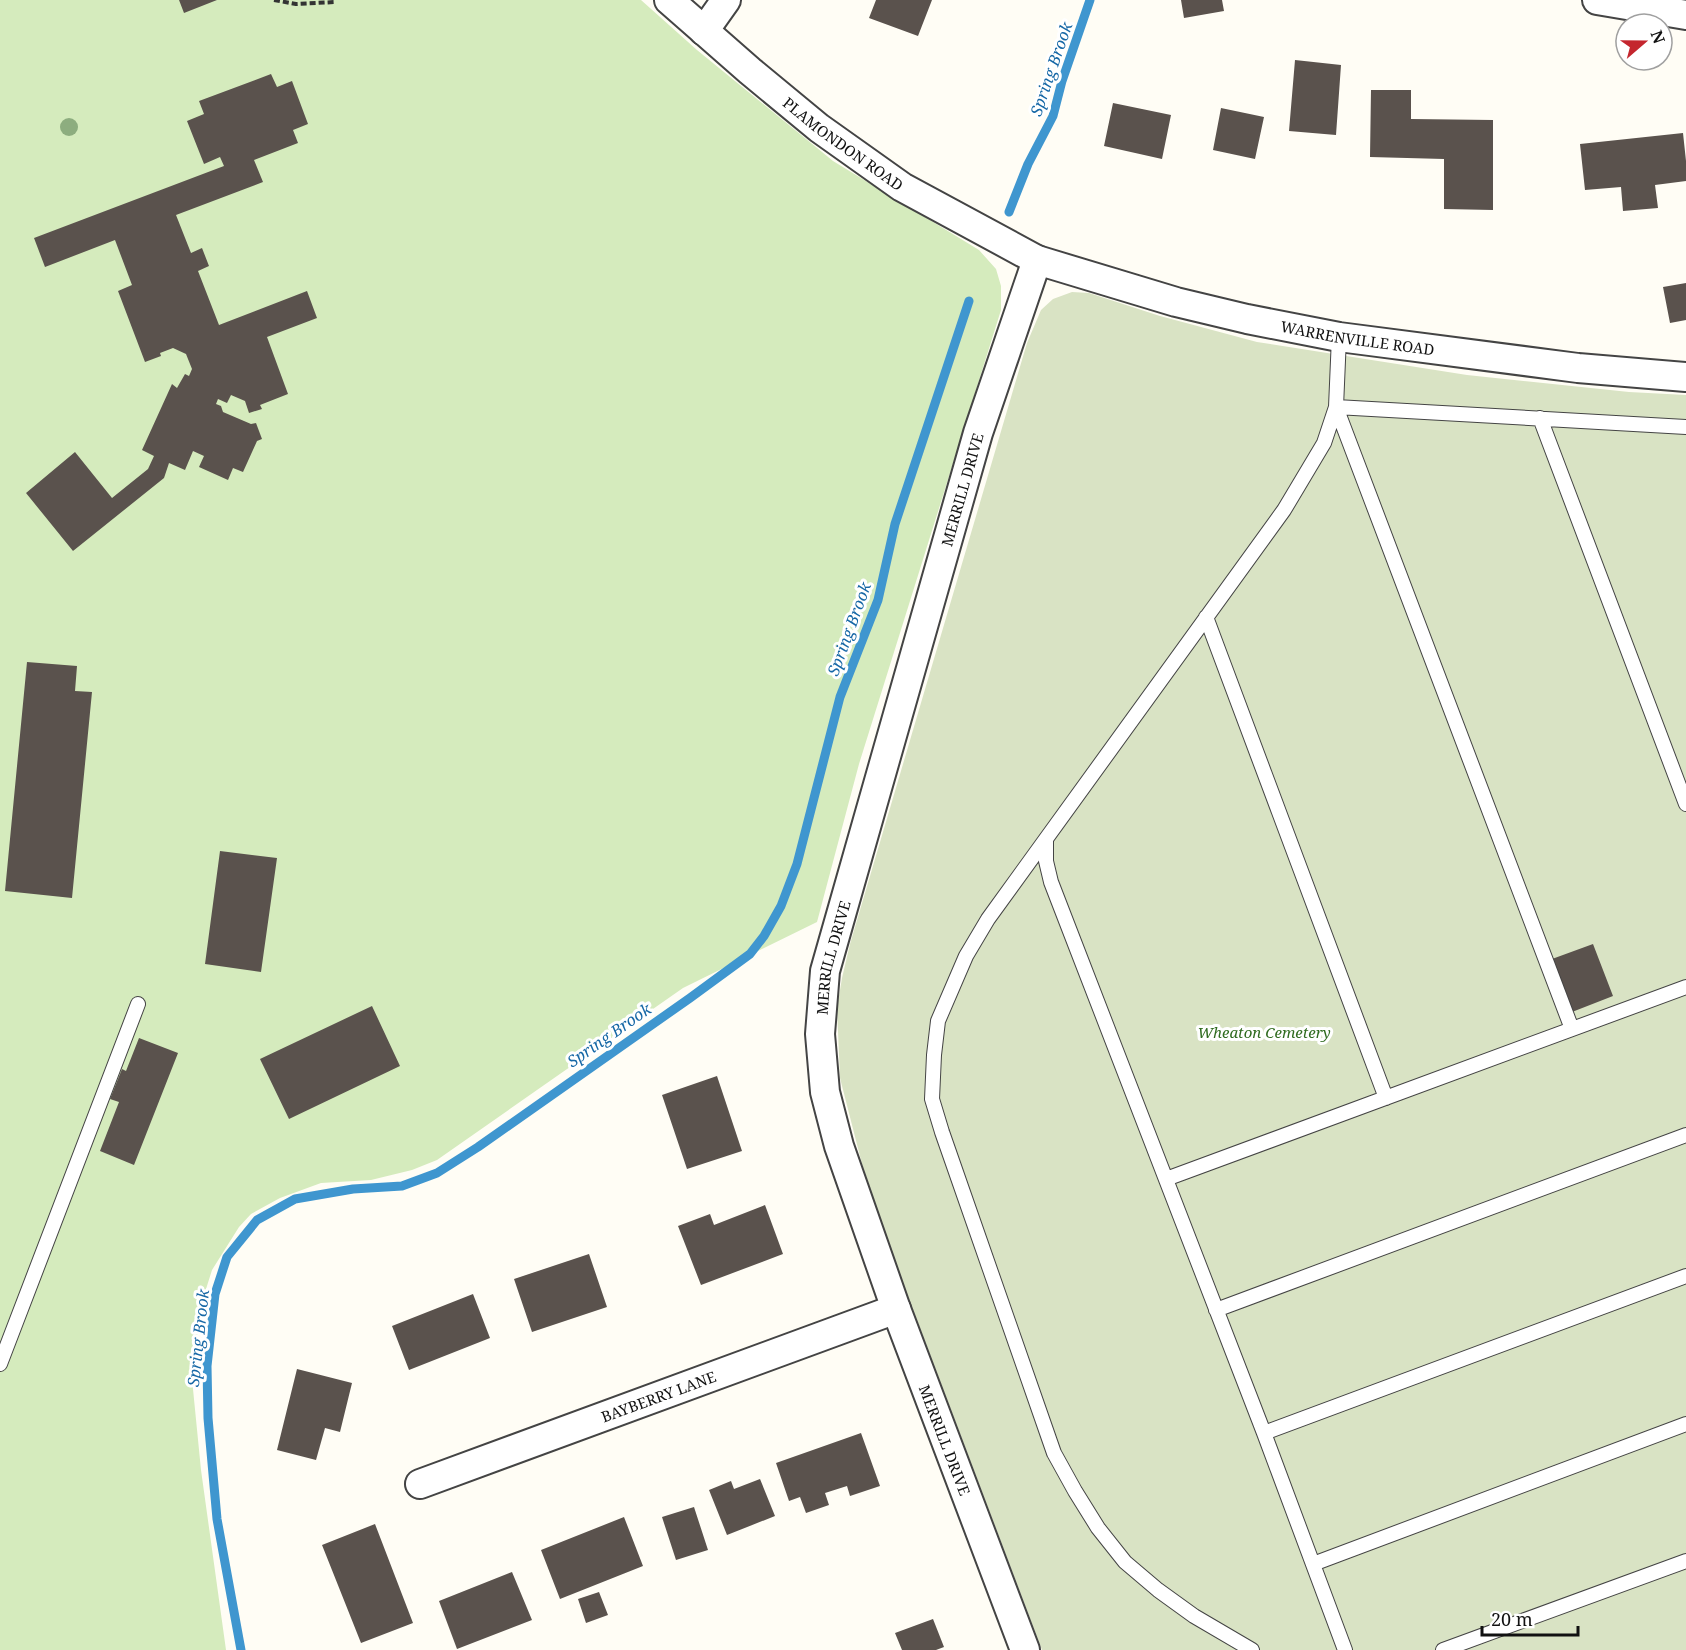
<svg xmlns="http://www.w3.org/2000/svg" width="1686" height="1650" viewBox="0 0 1686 1650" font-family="'Noto Serif',serif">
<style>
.green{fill:#d5ebbd}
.cemetery{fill:#d9e3c4}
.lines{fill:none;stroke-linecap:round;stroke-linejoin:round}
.stream{stroke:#3f96cf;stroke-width:9}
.building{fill:#5a524d}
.lane-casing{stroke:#444;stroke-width:16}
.street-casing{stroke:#444;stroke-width:32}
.path{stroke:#333;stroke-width:4;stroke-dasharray:6 3;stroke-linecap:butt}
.lane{stroke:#fff;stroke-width:14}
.street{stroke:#fff;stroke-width:28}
.tree{fill:#8dad7f}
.labels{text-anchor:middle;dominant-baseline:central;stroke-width:6;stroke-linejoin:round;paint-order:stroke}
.street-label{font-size:15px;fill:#111;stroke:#fff}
.park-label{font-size:15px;font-style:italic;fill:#2f6b1f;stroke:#fff}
.water-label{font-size:16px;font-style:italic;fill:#1768a6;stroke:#fff}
</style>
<rect width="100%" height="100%" fill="#fffdf5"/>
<path class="green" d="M0,0H641L697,50L833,161L979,250L996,269L1001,286V310L859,764L817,922L683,988L437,1160L412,1170L371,1180L321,1183L280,1198L251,1214L239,1227L212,1270L201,1305L192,1379L201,1470L226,1650H0Z"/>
<path class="cemetery" d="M1072,292L1089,293L1160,316L1257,342L1467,375L1629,392L1686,395V1650H1042L893,1257L862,1164L840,1078L837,1008L842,978L850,944L1027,343L1041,310L1053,299Z"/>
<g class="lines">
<path class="stream" d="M1009,212L1028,164L1053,116L1062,81L1090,0
M241,1650L217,1519L208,1418L207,1366L215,1294L227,1257L257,1220L295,1199L353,1189L402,1186L437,1173L478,1147L690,998L750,954L764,936L781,906L797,864L840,697L878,600L895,524L969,301"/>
</g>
<path class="building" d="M179,0H217L184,13Z
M876,0H932L918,36L869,18Z
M1181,0H1222L1224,11L1184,18Z
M1295,60L1341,65L1336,135L1289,131Z
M271,74L277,87L292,81L308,124L293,130L298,143L254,160L263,182L176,215L191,253L202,248L209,266L198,271L219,325L307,291L317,318L267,337L288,394L260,405L262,409L249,413L245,401L231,395L227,403L218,399L216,404L221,406L223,412L251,424L256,423L262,439L257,441L243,472L233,468L228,480L199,467L204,456L193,451L185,470L169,463L164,478L73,551L26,493L75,452L112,498L148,469L154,456L142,450L172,384L177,388L185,374L189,376L192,369L186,354L173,348L160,353L161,356L145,362L118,291L132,285L115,240L45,267L34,238L224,166L220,157L204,164L187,121L204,114L199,101Z
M1371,90H1411V119L1493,120V210L1444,209V159L1370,157Z
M1113,103L1171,115L1162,159L1104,146Z
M1221,108L1264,117L1255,159L1213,150Z
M1683,133L1686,161V181L1655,185L1658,208L1623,211L1621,187L1585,190L1580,144Z
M1686,283V320L1670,323L1663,287Z
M27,662L77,666L75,691L92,692L72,898L5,891Z
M220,851L277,858L261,972L205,964Z
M1593,944L1613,996L1572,1012L1552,959Z
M372,1006L400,1066L289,1119L260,1059Z
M139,1038L178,1053L134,1165L100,1151L119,1102L110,1099L122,1069L126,1071Z
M717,1076L742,1151L687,1169L662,1095Z
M765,1205L783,1254L701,1285L678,1226L710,1214L714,1225Z
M589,1254L607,1307L532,1332L514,1279Z
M473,1294L490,1338L409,1370L392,1326Z
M297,1369L352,1383L340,1432L325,1428L316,1460L277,1450Z
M861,1433L880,1486L850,1496L847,1486L825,1493L829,1505L806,1513L800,1497L789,1501L776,1463Z
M760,1479L775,1516L727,1535L709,1490L731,1481L734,1489Z
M694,1507L708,1550L676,1560L662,1517Z
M624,1517L643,1566L560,1599L541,1550Z
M375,1524L413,1623L361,1643L322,1545Z
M512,1572L532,1620L457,1649L439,1601Z
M599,1592L608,1615L586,1623L578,1599Z
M933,1619L944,1647L936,1650H902L895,1633Z"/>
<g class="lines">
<defs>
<path id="lane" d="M1540,418L1686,804
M1206,617L1386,1098
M1046,839V861L1051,882L1264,1433L1345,1650
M1572,1029L1336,407L1686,427
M1166,1179L1686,987
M1216,1310L1686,1135
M0,1364L138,1004
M1264,1433L1686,1276
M1313,1564L1686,1424
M1252,1650L1194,1616L1158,1590L1125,1562L1098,1528L1075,1491L1054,1453L942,1132L932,1099L934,1055L938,1021L966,956L988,919L1284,510L1324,443L1336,407L1339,337
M1443,1650L1686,1561"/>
<g id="street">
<path id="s1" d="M669,0L750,71L819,128L902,187L1037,260L1176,302L1247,319L1339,337L1578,368L1686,377"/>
<path d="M1597,0L1686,15"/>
<path d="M704,31L726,0"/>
<path id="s2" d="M420,1484L896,1309"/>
<path id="s3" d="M1025,1650L896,1309L839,1146L825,1092L820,1034L825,971L978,433L1037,260"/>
</g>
</defs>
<use href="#lane" class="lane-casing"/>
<use href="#street" class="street-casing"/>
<path class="path" d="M274,0L296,4L335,2"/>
<use href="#lane" class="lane"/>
<use href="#street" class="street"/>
</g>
<circle class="tree" cx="69" cy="127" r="9"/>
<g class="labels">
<g class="street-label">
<text stroke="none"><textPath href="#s1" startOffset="226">PLAMONDON ROAD</textPath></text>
<text stroke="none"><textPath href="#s1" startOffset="783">WARRENVILLE ROAD</textPath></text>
<text stroke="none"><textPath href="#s3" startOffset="1215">MERRILL DRIVE</textPath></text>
<text stroke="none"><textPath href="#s3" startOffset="729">MERRILL DRIVE</textPath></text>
<text stroke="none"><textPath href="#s2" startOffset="254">BAYBERRY LANE</textPath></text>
<text transform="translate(945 1440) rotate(69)">MERRILL DRIVE</text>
</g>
<g class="park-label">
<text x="1264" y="1032">Wheaton Cemetery</text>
</g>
<g class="water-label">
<text transform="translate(1051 69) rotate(-71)">Spring Brook</text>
<text transform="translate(849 629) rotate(-70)">Spring Brook</text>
<text transform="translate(609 1035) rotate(-35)">Spring Brook</text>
<text transform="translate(198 1338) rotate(-84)">Spring Brook</text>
</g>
</g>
<g transform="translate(1644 42) rotate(70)"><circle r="28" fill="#ffffff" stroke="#a0a0a0" stroke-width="1.5"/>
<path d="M0-4.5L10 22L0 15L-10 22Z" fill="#c4262e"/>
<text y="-9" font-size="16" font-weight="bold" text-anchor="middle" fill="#111111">N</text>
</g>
<path d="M1482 1626v9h96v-9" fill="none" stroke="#111111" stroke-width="3"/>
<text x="1491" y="1626" font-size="18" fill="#111111" stroke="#ffffff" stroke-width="4.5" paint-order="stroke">20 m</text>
</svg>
